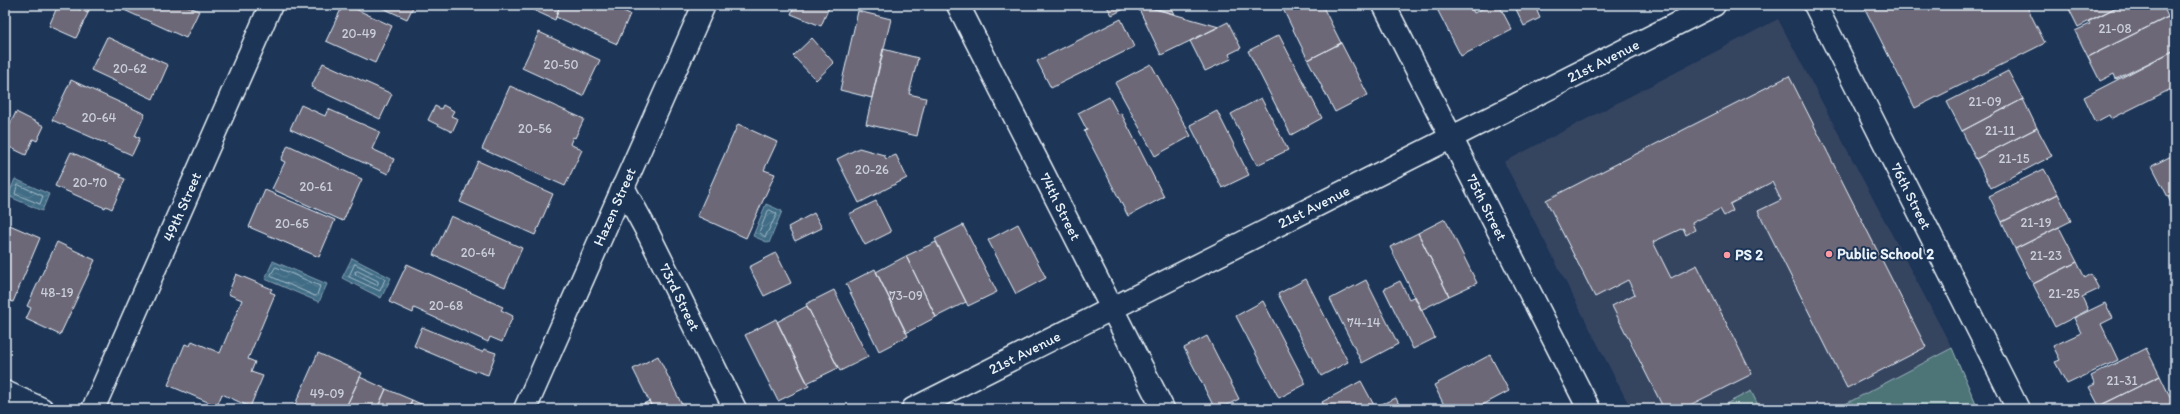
<svg xmlns="http://www.w3.org/2000/svg" width="2180" height="414" viewBox="0 0 2180 414" font-family="Itim,sans-serif">
<style>
.built{fill:#354461}
.park{fill:#4d7478;stroke:#9ab2b8}
.water{fill:url(#water-waves);stroke:#83a1b3}
.lines{fill:none;stroke-linecap:round;stroke-linejoin:round}
.shore{stroke:#a5bcca;stroke-width:1}
.building{fill:#6c6778;stroke:#e8f1f8}
.minor-casing{stroke:#e8f1f8;stroke-width:25}
.minor{stroke:#1d3557;stroke-width:22}
.poi-dot{fill:#ff9aa2;stroke:#1d3557;stroke-width:1.5}
.labels{text-anchor:middle;dominant-baseline:central;stroke-width:4;stroke-linejoin:round;paint-order:stroke}
.number-label{font-size:13px;fill:#c9ced8}
.street-label{font-size:15px;fill:#e8f1f8;stroke:#1d3557}
.poi-label{font-size:15px;font-weight:bold;fill:#e8f1f8;stroke:#1d3557;text-anchor:start}
</style>
<defs>
<pattern id="water-waves" width="16" height="10" patternUnits="userSpaceOnUse"><rect width="16" height="10" fill="#406c85"/><path d="M0 5q4-4 8 0t8 0" fill="none" stroke="#5c8197"/></pattern>
</defs>
<rect width="100%" height="100%" fill="#1d3557"/>
<filter id="ink" filterUnits="userSpaceOnUse"><feTurbulence type="fractalNoise" baseFrequency=".025" numOctaves="2"/><feDisplacementMap in="SourceGraphic" scale="8" xChannelSelector="R" yChannelSelector="G"/><feConvolveMatrix kernelMatrix="1 2 1 2 8 2 1 2 1" color-interpolation-filters="sRGB"/></filter>
<g filter="url(#ink)">
<path class="built" d="M1778,19L1952,348L1836,409H1631L1504,162Z"/>
<path class="park" d="M1952,348L1978,409H1836Z
M1751,391L1760,409H1716Z"/>
<path class="water" d="M15,179L49,194L42,211L8,196Z
M766,204L782,211L769,243L753,236Z
M352,258L391,278L381,298L342,278Z
M273,261L327,284L319,302L265,279Z"/>
<g class="lines">
<path class="shore" d="M19,185L43,196L40,204L15,194L17,186Z
M770,210L777,214L765,237L759,232L768,211Z
M355,264L385,279L380,291L349,277Z
M276,267L320,286L317,295L315,296L272,277L271,275Z
M358,271L378,281V284L376,285L356,275L355,272Z"/>
</g>
<path class="building" d="M58,5H70L88,13L76,38L49,26Z
M70,5H91L88,13Z
M113,5H185L199,11L186,38Z
M343,5H347L392,26L375,63L326,41Z
M376,5H414L407,19Z
M530,5H560L555,20L529,8Z
M560,5H610L630,14L617,44L556,17Z
M795,5H830L821,26L791,14Z
M1106,5H1132L1112,15Z
M1137,5L1166,12L1219,27L1161,55Z
M1144,5H1169L1174,14Z
M1290,5H1322L1341,43L1308,60L1283,9Z
M1435,5H1470L1474,13L1489,5H1499L1512,30L1461,56Z
M1514,5H1549L1537,11L1540,18L1524,26Z
M1863,5H2026L2045,43L1915,108Z
M2067,5H2121L2078,27Z
M2121,5H2163L2168,17L2088,57L2075,31L2090,24L2088,21Z
M858,11L891,19L872,98L840,90Z
M2168,17L2175,30V50L2116,79L2114,74L2100,81L2088,57Z
M1121,19L1134,47L1051,88L1037,61Z
M1228,22L1241,48L1229,54L1231,59L1205,71L1190,41Z
M539,32L600,60L583,96L522,68Z
M1279,35L1322,118L1291,135L1248,51Z
M107,37L168,65L153,99L91,70Z
M812,38L834,63L816,80L793,56Z
M1341,43L1368,95L1335,112L1308,60Z
M883,49L918,58L909,94L926,98L917,136L866,124Z
M2175,50V87L2111,119L2109,115L2096,122L2084,97Z
M323,63L392,94L380,119L311,87Z
M1151,64L1191,136L1155,156L1115,83Z
M2008,71L2023,99L1962,131L1947,102Z
M1789,76L1926,347L1847,388L1758,211L1781,200L1772,182L1730,204L1733,211L1724,216L1720,209L1692,223L1695,230L1686,235L1683,228L1653,242L1671,278L1697,265L1752,374L1682,409H1664L1612,306L1635,294L1628,280L1595,297L1546,200Z
M71,80L145,114L135,136L140,138L132,155L52,120Z
M510,86L584,119L575,138L573,137L570,144L582,150L565,186L482,149Z
M1109,97L1118,114L1121,113L1164,197L1128,216L1084,131L1087,130L1078,113Z
M1261,98L1288,150L1257,165L1231,114Z
M2023,99L2037,128L1976,159L1962,131Z
M301,105L325,116L328,109L380,132L372,149L394,159L388,174L290,129Z
M443,105L454,111L451,116L458,119L452,132L428,120L435,106L441,109Z
M1217,111L1249,175L1222,188L1190,125Z
M16,112L44,126L37,141L33,139L26,155L5,145V135Z
M738,124L777,142L764,170L775,174L746,238L697,216Z
M2037,128L2052,156L1991,188L1976,159Z
M288,145L362,179L343,221L272,189L285,162L281,160Z
M859,148L884,155L886,159L896,155L907,178L859,203L837,159Z
M71,152L121,175L120,177L125,179L112,209L106,206L105,208L55,186Z
M2175,154V193L2168,197L2152,166Z
M478,161L553,194L535,235L460,202Z
M2044,169L2058,194L2002,222L1989,196Z
M265,190L335,220L319,257L249,227Z
M2175,193V211L2168,197Z
M2058,194L2071,221L2015,249L2002,222Z
M876,201L891,232L865,245L849,214Z
M814,213L822,228L795,241L788,227Z
M451,216L522,248L505,287L433,255Z
M1445,219L1477,283L1449,296L1418,233Z
M5,223L40,238L13,302L5,299Z
M1018,224L1046,278L1016,294L988,240Z
M963,225L997,292L968,306L935,239Z
M2059,227L2077,262L2033,284L2015,249Z
M1418,233L1449,296L1421,310L1390,247Z
M57,242L95,260L60,335L26,319L31,308L27,306Z
M936,242L966,302L936,317L906,256Z
M776,253L791,283L764,296L749,267Z
M906,256L936,317L906,333L876,272Z
M2077,262L2085,278L2091,274L2099,289L2082,297L2088,310L2055,327L2033,284Z
M407,264L503,307L501,310L513,316L502,342L490,337L488,342L414,308L413,313L389,302Z
M875,269L908,336L879,351L846,284Z
M236,274L272,289L270,292L275,294L248,359L255,362L251,372L263,376L250,407L222,394L217,406L168,385L185,344L190,346L192,341L220,353L242,300L228,294Z
M1306,279L1348,362L1321,376L1278,294Z
M1366,280L1398,344L1362,363L1330,299Z
M1400,281L1409,299L1415,296L1435,338L1413,349L1384,289Z
M834,290L868,357L840,371L806,304Z
M1263,301L1306,384L1279,398L1236,316Z
M2105,303L2113,318L2101,324L2118,360L2067,384L2055,362L2060,360L2053,346L2081,333L2074,318Z
M807,306L838,368L807,383L777,322Z
M776,319L809,386L778,401L745,335Z
M422,327L482,352L484,349L496,353L488,375L476,371L475,372L414,346Z
M1207,336L1239,399L1219,409H1215L1184,348Z
M2146,348L2160,376L2099,406L2089,387L2095,384L2091,376Z
M318,353L362,373L345,409H293Z
M1490,355L1509,391L1475,409H1446L1434,385Z
M658,356L684,409H653L633,369Z
M2160,376L2174,405L2165,409H2100L2099,406Z
M360,377L386,389L377,409H345Z
M1361,381L1375,407L1372,409H1326L1322,402Z
M386,389L412,400L408,409H377Z
M1396,398L1401,409H1379L1377,406Z
M412,400L432,409H408Z
M649,401L653,409H634Z
M1323,404L1326,409H1314Z
M1074,405L1076,409H1065Z
M1522,405L1524,409H1515Z
M2174,405L2175,409H2165Z"/>
<g class="lines">
<defs>
<g id="minor">
<path id="s1" d="M958,5L1163,409"/>
<path id="s2" d="M1384,5L1589,409"/>
<path id="s3" d="M1815,5L2018,409"/>
<path id="s4" d="M623,187L648,233L735,409"/>
<path d="M5,392L42,409"/>
<path id="s5" d="M93,409L271,5"/>
<path id="s6" d="M525,409L704,5"/>
<path id="s7" d="M913,409L1714,5"/>
</g>
</defs>
<use href="#minor" class="minor-casing"/>
<use href="#minor" class="minor"/>
</g>
</g>
<g class="poi-dot">
<circle cx="1829" cy="254" r="4"/>
<circle cx="1727" cy="255" r="4"/>
</g>
<g class="labels">
<g class="number-label">
<text x="2115" y="28">21-08</text>
<text x="359" y="33">20-49</text>
<text x="561" y="64">20-50</text>
<text x="130" y="68">20-62</text>
<text x="1985" y="101">21-09</text>
<text x="99" y="117">20-64</text>
<text x="535" y="128">20-56</text>
<text x="2000" y="130">21-11</text>
<text x="2014" y="158">21-15</text>
<text x="872" y="169">20-26</text>
<text x="90" y="182">20-70</text>
<text x="316" y="186">20-61</text>
<text x="2036" y="222">21-19</text>
<text x="292" y="223">20-65</text>
<text x="478" y="252">20-64</text>
<text x="2046" y="255">21-23</text>
<text x="57" y="292">48-19</text>
<text x="2064" y="293">21-25</text>
<text x="906" y="295">73-09</text>
<text x="446" y="305">20-68</text>
<text x="1364" y="322">74-14</text>
<text x="2122" y="380">21-31</text>
<text x="327" y="393">49-09</text>
</g>
<g class="street-label">
<text stroke="none"><textPath href="#s7" startOffset="773">21st Avenue</textPath></text>
<text stroke="none"><textPath href="#s3" startOffset="214">76th Street</textPath></text>
<text stroke="none"><textPath href="#s5" startOffset="221">49th Street</textPath></text>
<text stroke="none"><textPath href="#s6" startOffset="221">Hazen Street</textPath></text>
<text stroke="none"><textPath href="#s1" startOffset="226">74th Street</textPath></text>
<text stroke="none"><textPath href="#s2" startOffset="227">75th Street</textPath></text>
<text stroke="none"><textPath href="#s7" startOffset="449">21st Avenue</textPath></text>
<text stroke="none"><textPath href="#s4" startOffset="124">73rd Street</textPath></text>
<text stroke="none"><textPath href="#s7" startOffset="125">21st Avenue</textPath></text>
</g>
<g class="poi-label">
<text x="1837" y="254">Public School 2</text>
<text x="1735" y="255">PS 2</text>
</g>
</g>
<rect width="2180" height="414" fill="none" stroke="#1d3557" stroke-width="20"/>
<rect x="10" y="10" width="2160" height="394" fill="none" stroke="#e8f1f8" stroke-width="1.5" filter="url(#ink)"/>
</svg>
